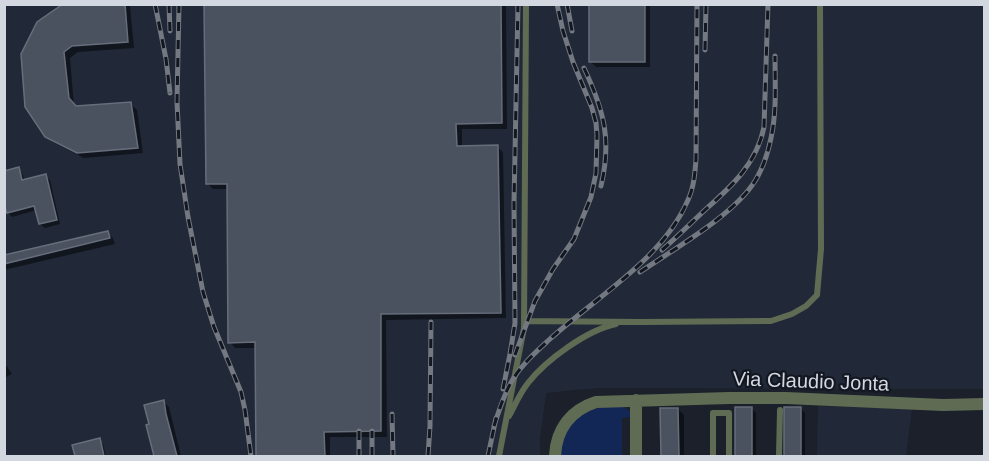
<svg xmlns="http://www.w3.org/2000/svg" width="989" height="461" viewBox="0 0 989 461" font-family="Arial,sans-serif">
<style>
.built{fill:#212938}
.green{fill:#132757}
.shadow{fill:#0007}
.building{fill:#4b525f;stroke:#666d7b;stroke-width:1.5}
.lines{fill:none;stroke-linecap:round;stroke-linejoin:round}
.lane{stroke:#5f6c53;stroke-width:6}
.street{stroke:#5f6c53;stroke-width:12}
.rail-casing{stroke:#737881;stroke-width:5}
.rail{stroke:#121721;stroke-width:3;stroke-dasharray:9;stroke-linecap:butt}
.labels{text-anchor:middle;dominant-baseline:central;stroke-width:4.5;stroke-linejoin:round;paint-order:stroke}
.street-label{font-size:20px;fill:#d3d7df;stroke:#121721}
</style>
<rect width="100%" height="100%" fill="#1b202b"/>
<path class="built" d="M4,5H984V389L601,388L575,390L546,393L540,440V456H5Z
M818,406L912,409L906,456H817Z"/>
<path class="green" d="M603,407C615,407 630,403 631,417L622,418V456H561C561,428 576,412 603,407Z"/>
<path class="shadow" d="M66,4H129L130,6L134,48L78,52L70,58L74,106L76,108L131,104L137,110L143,153L84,158L53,142L46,136Z
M206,4H506L507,129H462V147H497L503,152L506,318L386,320L387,437H330V456H257V348H235L230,342L228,189H213L207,183Z
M590,4H650V67H596L590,61Z
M18,168L22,173L25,181L45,176L50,180L60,224L45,228L40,224L37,210L12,217L8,213Z
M107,232L113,238L115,244L4,270V257Z
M4,362L12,374L4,378Z
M163,401L169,407L181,456H156L148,426Z
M678,409L684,415V456H662V410Z
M736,409H752L756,413V456H736Z
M786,409H801L805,413V456H786Z
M99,440L103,444L106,456H77L74,446Z"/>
<path class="building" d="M63,4H125L128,42L72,46L64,52L69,98L76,106L131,102L138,148L77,153L45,137L25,107L21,54L37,22Z
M204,4H501L502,123L456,124L457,146L498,145L501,313L381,314V431L324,432L325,456H256L255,342L228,343L227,184H206Z
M589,4H645V62H589Z
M19,167L22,180L46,174L57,220L39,224L34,206L7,213L4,205V171Z
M108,231L110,238L4,264V255Z
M164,400L166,414L177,456H154L146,425L149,424L144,405Z
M735,407H752V456H735Z
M784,407H801V456H784Z
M660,408H678L679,456H661Z
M100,438L104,456H75L72,445Z"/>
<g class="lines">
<path class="lane" d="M524,321L642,322L771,321L792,314L806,306L817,295L821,249L820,4
M509,416C515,405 520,393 528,383C546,360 587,330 616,324
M499,456L524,328L526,4
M713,456V413H729V456
M779,456L780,410"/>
<path class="street" d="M636,400V456
M555,456C556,429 571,410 596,402L729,398H786L943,405L984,404"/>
<defs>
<path id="rail" d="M155,4L166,59L170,93
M169,4L170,31
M179,4L177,102L180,164L188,217L203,292L214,327L241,392L245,410L251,456
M567,4L572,31
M705,50L706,4
M584,68C604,111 612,139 601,186
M662,250C677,237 691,223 706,209C732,186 757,163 764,127L768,4
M640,272C674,249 734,215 755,181C763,168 768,153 771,138C777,111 775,83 775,56
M515,355L535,301L553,269L574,239L591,197L596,173L597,135L596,123L592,108L573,62L563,31L557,4
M503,389L510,354L515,323L514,203L518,4
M392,414L393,456
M494,426C499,410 504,394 513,379C523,363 537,351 550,339C596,297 663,259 688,200C694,187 695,173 696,159L697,4
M359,431V456
M372,456V431
M428,456L430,426L431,322
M488,456L496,418"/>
</defs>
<use href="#rail" class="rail-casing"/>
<use href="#rail" class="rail"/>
</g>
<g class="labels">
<g class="street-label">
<text transform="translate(811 381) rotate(2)">Via Claudio Jonta</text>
</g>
</g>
<rect width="989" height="461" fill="none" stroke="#d3d7df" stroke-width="12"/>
</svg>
